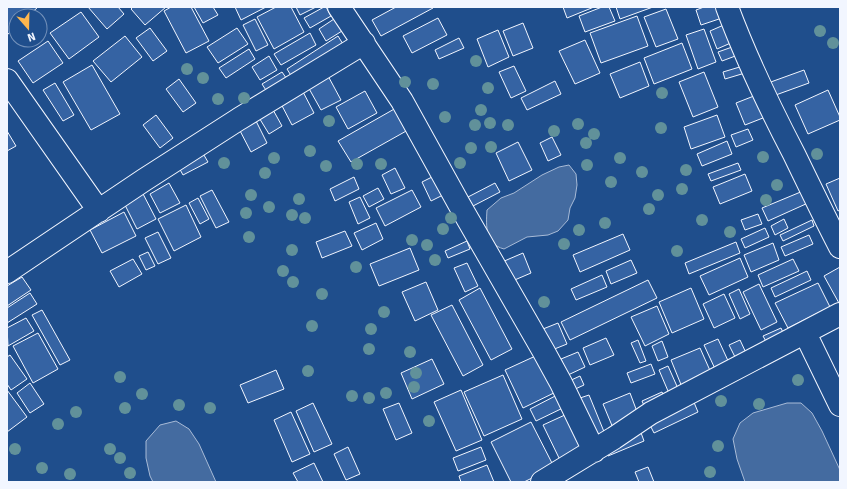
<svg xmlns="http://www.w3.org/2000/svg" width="847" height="489" viewBox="0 0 847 489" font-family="Signika,sans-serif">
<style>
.water{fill:#446ba0;stroke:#a8bbd7}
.building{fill:#3563a3;stroke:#f2f6ff}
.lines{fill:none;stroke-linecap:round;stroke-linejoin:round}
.minor-casing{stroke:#f2f6ff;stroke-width:24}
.minor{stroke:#1f4e8c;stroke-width:22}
.tree{fill:#61919a}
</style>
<rect width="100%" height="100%" fill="#1f4e8c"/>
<path class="water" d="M569,165L576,174L577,185L575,198L570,208L568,220L558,231L548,235L527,237L504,249C485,244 486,226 487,210L501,198L514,193L542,175L559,167Z
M787,403H801L812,413L822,431L840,470V482H745L737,459L733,439L740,423L753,413Z
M176,421L189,429L199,444L216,482H153L150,476L146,458V441L160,425Z"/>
<path class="building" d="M7,7H38L28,16H16V27L7,35Z
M88,7H118L124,14L107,29Z
M133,7H166L145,25L131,9Z
M171,7H191L209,41L186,53L164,11Z
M194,7H213L218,15L203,23Z
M235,7H266L241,20Z
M276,7H291L304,32L274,49L257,17Z
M296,7H316L300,15Z
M324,7H326L331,16L310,28L304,18Z
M396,7H433V8L381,36L372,20Z
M563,7H594L567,18Z
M602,7H609L615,21L585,32L579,16Z
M616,7H653L620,19Z
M704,7H718L722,18L701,25L696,10Z
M666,9L678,39L656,47L644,17Z
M81,12L99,37L69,59L50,33Z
M637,16L648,46L601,63L590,33Z
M438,18L447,35L412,53L403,36Z
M255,19L268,45L256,51L243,25Z
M334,19L342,31L326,41L319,29Z
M523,23L533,48L513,56L503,31Z
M726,24L733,42L717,49L710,31Z
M150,28L167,51L153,61L136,38Z
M237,28L248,44L218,63L207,47Z
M704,29L716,62L698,69L686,35Z
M498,30L509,57L488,67L477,39Z
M310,33L316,45L281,65L274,54Z
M125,36L142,57L111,82L93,61Z
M338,36L346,49L295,82L287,69Z
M459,38L464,48L439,59L435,50Z
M585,40L600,73L575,84L559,51Z
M48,41L63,63L33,83L18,61Z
M682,43L692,69L654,84L644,58Z
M735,46L738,55L722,61L718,52Z
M249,49L255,59L226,78L219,68Z
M269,56L277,70L260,80L252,67Z
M640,62L649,86L620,98L610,74Z
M92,65L120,114L91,130L63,82Z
M514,66L526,91L511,98L499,72Z
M743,66L745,73L725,79L723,72Z
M804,70L809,83L773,96L768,83Z
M282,72L291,85L271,98L262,84Z
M704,72L718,107L693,117L679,82Z
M327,74L341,100L321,110L307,85Z
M179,79L196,103L183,112L166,89Z
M555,81L561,94L527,110L521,98Z
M55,83L74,115L63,121L43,90Z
M301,88L314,113L292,125L279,100Z
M828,90L840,117V120L808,134L795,105Z
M365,91L377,113L348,129L336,107Z
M759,94L768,116L745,125L736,103Z
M272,108L282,126L269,134L258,116Z
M396,108L408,130L351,162L338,141Z
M156,115L173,138L160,148L143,125Z
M717,115L725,137L691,149L684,127Z
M254,117L267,143L251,152L237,125Z
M748,129L753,140L736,147L731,135Z
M7,131L16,146L7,151Z
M552,137L561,155L548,161L540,143Z
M727,141L732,154L702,166L697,154Z
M518,142L532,170L509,181L496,153Z
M201,150L208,162L183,175L177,164Z
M738,163L741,170L711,181L708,174Z
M395,168L405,188L391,194L382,175Z
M745,174L752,191L720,204L713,187Z
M434,176L443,195L431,201L422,182Z
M354,177L359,189L335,201L330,189Z
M840,178V210L838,211L826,184Z
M169,183L180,203L160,213L150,194Z
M495,183L500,192L473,206L468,197Z
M378,188L384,199L369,207L363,196Z
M141,190L156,219L137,229L122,199Z
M212,190L229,222L216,228L200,196Z
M412,190L421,207L385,226L376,208Z
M803,191L808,203L768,221L762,208Z
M360,197L370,218L358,224L349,202Z
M198,198L209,219L200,224L189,203Z
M186,205L201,237L174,251L158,219Z
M124,212L136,236L102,253L90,230Z
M758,214L762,224L745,230L741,220Z
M784,219L788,228L775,235L771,226Z
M812,220L814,226L783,241L780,235Z
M376,223L383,239L362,250L354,233Z
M765,228L769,237L745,248L741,239Z
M345,231L352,246L322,258L316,242Z
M158,232L171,258L158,264L145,238Z
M623,234L630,250L580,272L573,255Z
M809,235L813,244L785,256L781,247Z
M467,241L470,249L448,258L445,251Z
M736,242L740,253L689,274L685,263Z
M773,243L779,260L751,272L744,255Z
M410,248L419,270L379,286L370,264Z
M148,252L155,266L146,270L139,256Z
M523,253L531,273L510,282L502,262Z
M740,258L748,277L709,295L700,276Z
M133,259L142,274L119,287L110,271Z
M793,259L799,271L763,287L758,275Z
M631,260L637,273L611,284L606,271Z
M467,263L478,286L465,292L454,268Z
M840,267V305L824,276Z
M807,271L811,280L775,297L771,288Z
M602,275L607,287L576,300L571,289Z
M22,277L31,290L7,306V286Z
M648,280L657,298L570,340L561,322Z
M426,282L438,310L415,321L402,292Z
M818,283L830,307L788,328L775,303Z
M759,284L777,322L761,330L743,292Z
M480,288L512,349L491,360L459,300Z
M691,288L704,319L672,333L659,302Z
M739,289L750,314L740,319L729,294Z
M30,293L37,304L7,323V308Z
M724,294L735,318L714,328L703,304Z
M452,305L483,365L463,376L431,315Z
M657,306L669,334L645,346L631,317Z
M42,310L70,360L60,365L32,315Z
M26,318L34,331L8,346L7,328Z
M558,323L567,344L552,350L543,329Z
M781,328L785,337L768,345L763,336Z
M38,333L58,369L33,383L13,346Z
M606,338L614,355L590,365L583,348Z
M718,339L730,365L716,371L704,345Z
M638,340L646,361L640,363L631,343Z
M740,340L747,355L737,361L729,345Z
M662,341L668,357L658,361L652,346Z
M700,348L712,375L682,387L671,360Z
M578,352L585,367L568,375L561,359Z
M542,353L560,390L523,408L505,370Z
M10,355L27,379L11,390L7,384V357Z
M432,359L444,384L412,399L401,373Z
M651,364L655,374L631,383L627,373Z
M668,366L680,393L671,398L659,370Z
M276,370L284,389L248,403L240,385Z
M503,375L522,419L484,436L464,392Z
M580,376L584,385L571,391L567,382Z
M30,383L44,404L30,413L17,393Z
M7,390L27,417L7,432Z
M461,390L482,440L456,451L434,402Z
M662,392L666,401L646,410L642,401Z
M561,393L567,406L536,421L530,409Z
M630,393L639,417L613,428L603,404Z
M589,395L607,439L596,444L577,399Z
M693,400L698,412L654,433L648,421Z
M313,403L332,444L314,452L296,411Z
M399,403L412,433L396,440L383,409Z
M291,412L310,454L292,462L274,420Z
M567,414L583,449L560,460L543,425Z
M531,422L554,467L524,482H511L491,442Z
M640,430L644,441L608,456L604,445Z
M348,447L360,474L346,480L334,454Z
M481,447L486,460L458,471L453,458Z
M314,463L323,482H298L293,473Z
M487,465L494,482H461L459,476Z
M648,467L654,482H639L635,472Z"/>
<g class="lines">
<defs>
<path id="minor" d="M339,7L402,101L459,204L544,352L561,383L594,451
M727,7C746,58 769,106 794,154C809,185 824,216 840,247
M7,80L99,211
M7,272L144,180L239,119L364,43
M805,333L840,405
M542,482L614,438L651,413L840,314"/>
</defs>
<use href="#minor" class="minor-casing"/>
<use href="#minor" class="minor"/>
</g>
<g class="tree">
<circle cx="820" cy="31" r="6"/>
<circle cx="833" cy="43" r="6"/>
<circle cx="476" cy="61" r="6"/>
<circle cx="187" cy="69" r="6"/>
<circle cx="203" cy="78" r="6"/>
<circle cx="405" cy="82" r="6"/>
<circle cx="433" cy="84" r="6"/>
<circle cx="488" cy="88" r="6"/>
<circle cx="662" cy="93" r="6"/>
<circle cx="244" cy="98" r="6"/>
<circle cx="218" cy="99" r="6"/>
<circle cx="481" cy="110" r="6"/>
<circle cx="445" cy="117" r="6"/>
<circle cx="329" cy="121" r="6"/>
<circle cx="490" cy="123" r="6"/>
<circle cx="578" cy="124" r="6"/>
<circle cx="475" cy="125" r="6"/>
<circle cx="508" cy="125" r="6"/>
<circle cx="661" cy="128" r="6"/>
<circle cx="554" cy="131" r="6"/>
<circle cx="594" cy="134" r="6"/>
<circle cx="586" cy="143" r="6"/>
<circle cx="491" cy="147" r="6"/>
<circle cx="471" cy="148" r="6"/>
<circle cx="310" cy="151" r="6"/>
<circle cx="817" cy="154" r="6"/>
<circle cx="763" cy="157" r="6"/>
<circle cx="274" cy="158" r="6"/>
<circle cx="620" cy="158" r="6"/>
<circle cx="224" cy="163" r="6"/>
<circle cx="460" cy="163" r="6"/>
<circle cx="357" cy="164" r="6"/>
<circle cx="381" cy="164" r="6"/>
<circle cx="587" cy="165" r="6"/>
<circle cx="326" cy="166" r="6"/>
<circle cx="686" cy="170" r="6"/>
<circle cx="642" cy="172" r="6"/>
<circle cx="265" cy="173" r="6"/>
<circle cx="611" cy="182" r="6"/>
<circle cx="777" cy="185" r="6"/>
<circle cx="682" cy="189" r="6"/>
<circle cx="251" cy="195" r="6"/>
<circle cx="658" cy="195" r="6"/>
<circle cx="299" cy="199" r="6"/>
<circle cx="766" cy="200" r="6"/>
<circle cx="269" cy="207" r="6"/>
<circle cx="649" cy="209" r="6"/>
<circle cx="246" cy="213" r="6"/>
<circle cx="292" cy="215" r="6"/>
<circle cx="305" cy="218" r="6"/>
<circle cx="451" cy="218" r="6"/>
<circle cx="702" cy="220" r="6"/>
<circle cx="605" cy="223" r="6"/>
<circle cx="443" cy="229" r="6"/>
<circle cx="579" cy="230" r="6"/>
<circle cx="730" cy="232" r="6"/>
<circle cx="249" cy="237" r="6"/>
<circle cx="412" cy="240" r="6"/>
<circle cx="564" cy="244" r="6"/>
<circle cx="427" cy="245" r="6"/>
<circle cx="292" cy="250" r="6"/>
<circle cx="677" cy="251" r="6"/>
<circle cx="435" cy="260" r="6"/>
<circle cx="356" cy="267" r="6"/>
<circle cx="283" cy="271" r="6"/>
<circle cx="293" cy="282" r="6"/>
<circle cx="322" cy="294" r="6"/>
<circle cx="544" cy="302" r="6"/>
<circle cx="384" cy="312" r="6"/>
<circle cx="312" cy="326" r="6"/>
<circle cx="371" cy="329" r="6"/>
<circle cx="369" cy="349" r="6"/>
<circle cx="410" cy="352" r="6"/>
<circle cx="308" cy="371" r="6"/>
<circle cx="416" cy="373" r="6"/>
<circle cx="120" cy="377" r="6"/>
<circle cx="798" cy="380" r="6"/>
<circle cx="414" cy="387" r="6"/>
<circle cx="386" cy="393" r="6"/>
<circle cx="142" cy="394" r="6"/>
<circle cx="352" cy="396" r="6"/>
<circle cx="369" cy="398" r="6"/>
<circle cx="721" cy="401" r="6"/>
<circle cx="759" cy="404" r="6"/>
<circle cx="179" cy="405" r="6"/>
<circle cx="125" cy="408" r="6"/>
<circle cx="210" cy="408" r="6"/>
<circle cx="76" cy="412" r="6"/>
<circle cx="429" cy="421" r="6"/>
<circle cx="58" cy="424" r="6"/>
<circle cx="718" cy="446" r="6"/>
<circle cx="15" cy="449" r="6"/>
<circle cx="110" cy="449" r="6"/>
<circle cx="120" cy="458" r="6"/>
<circle cx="42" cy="468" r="6"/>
<circle cx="710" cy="472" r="6"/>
<circle cx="130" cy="473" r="6"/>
<circle cx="70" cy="474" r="6"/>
</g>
<rect width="847" height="489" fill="none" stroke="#f2f6ff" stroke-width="16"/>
<g transform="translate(28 28) rotate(160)"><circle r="19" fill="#1f4e8c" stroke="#7391ba"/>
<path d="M0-3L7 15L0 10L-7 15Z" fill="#ffb74d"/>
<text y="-6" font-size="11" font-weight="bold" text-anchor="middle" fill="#f2f6ff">N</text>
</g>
</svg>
